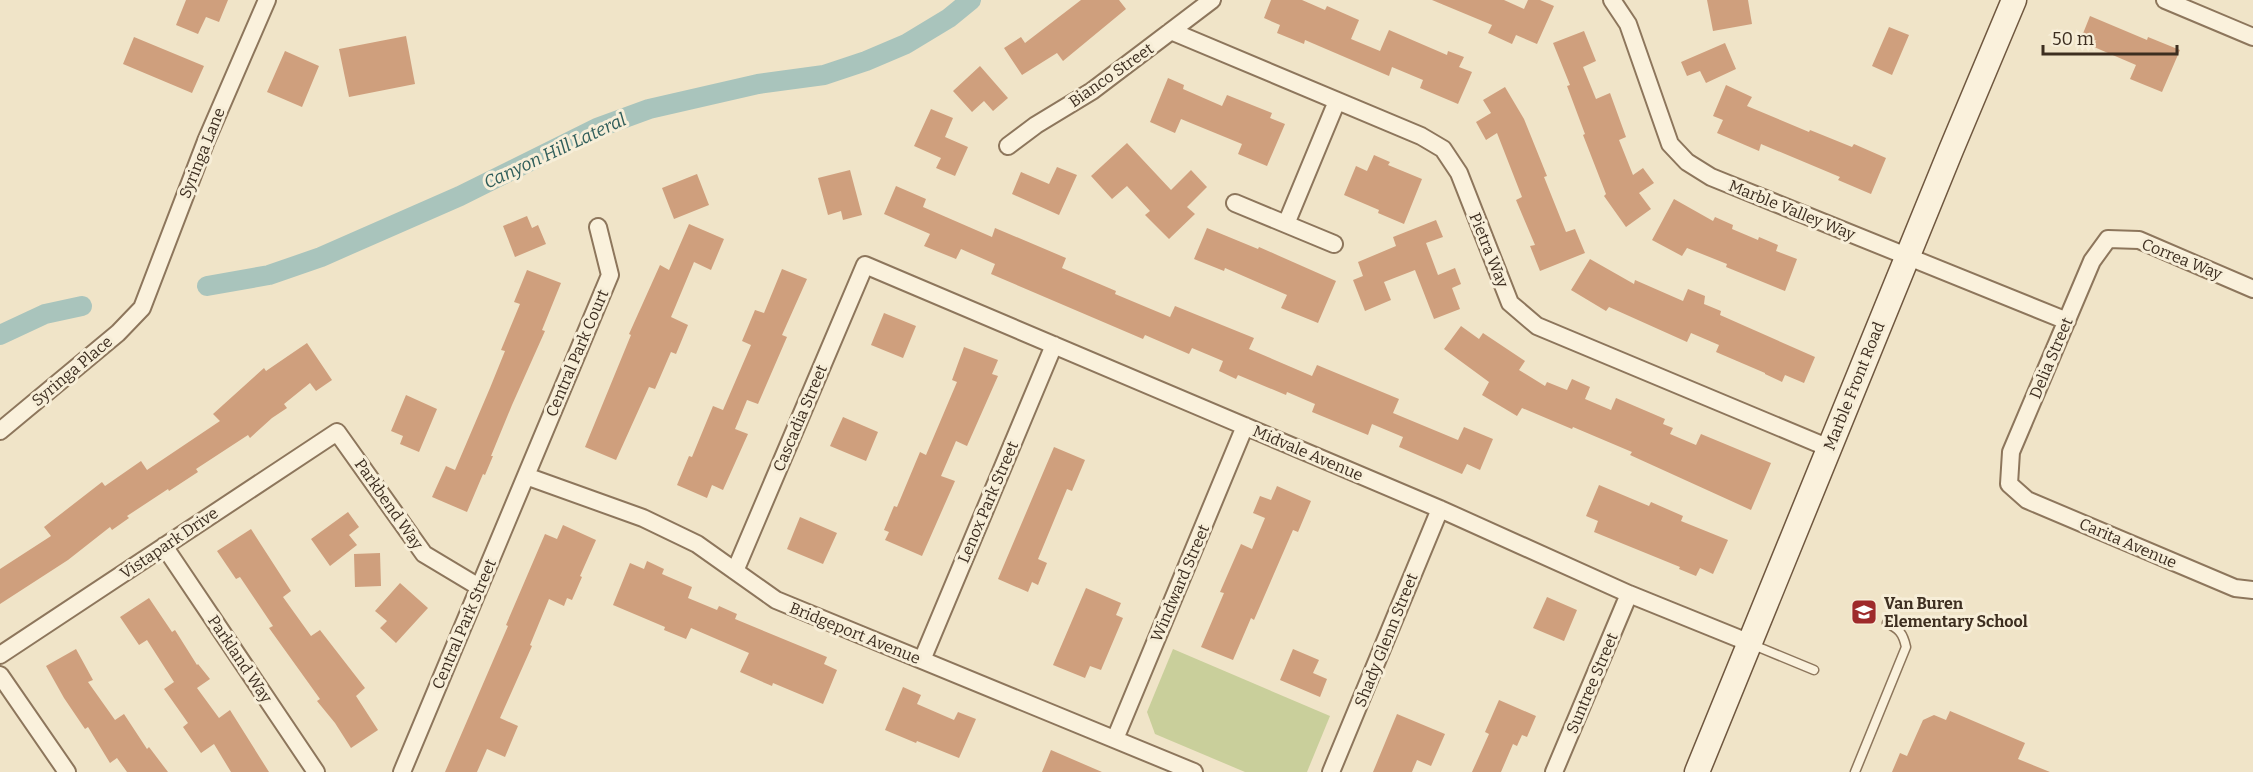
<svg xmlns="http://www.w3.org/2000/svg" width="2253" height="772" viewBox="0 0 2253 772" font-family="Bitter,serif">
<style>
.green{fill:#c9cf9b}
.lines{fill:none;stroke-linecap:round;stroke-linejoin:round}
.canal{stroke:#a9c4bc;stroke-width:20}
.building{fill:#cf9f7d}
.lane-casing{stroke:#8d765c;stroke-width:11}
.street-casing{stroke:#8d765c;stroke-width:20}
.secondary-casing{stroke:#6f573f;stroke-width:27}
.lane{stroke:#faf1dc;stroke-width:8}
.street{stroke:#faf1dc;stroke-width:16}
.secondary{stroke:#faf1dc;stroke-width:24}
.labels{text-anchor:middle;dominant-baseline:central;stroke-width:6;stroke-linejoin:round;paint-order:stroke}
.street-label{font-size:16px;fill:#3d2e20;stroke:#f7eed8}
.poi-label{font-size:16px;font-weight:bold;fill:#3d2e20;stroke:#f7eed8;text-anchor:start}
.water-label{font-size:18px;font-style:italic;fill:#2f5d5a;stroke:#f7eed8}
</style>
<rect width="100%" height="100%" fill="#f0e4c8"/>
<path class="green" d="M1173,649L1330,716L1307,772H1245L1155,734L1147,712Z"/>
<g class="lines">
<path class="canal" d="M207,286L269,275L321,257L460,196L597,128L649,109L758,84L824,75L866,61L906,44L949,18L971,0
M0,335L45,314L82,306"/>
</g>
<path class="building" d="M186,0H228L219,22L206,17L198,34L176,25Z
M1081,0H1119L1126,9L1063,61L1057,53L1022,75L1004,48L1021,37L1025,43Z
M1271,0H1302L1325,10L1327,6L1359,20L1351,39L1380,51L1389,30L1447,55L1448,51L1464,57L1459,67L1472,72L1458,104L1420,88L1423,80L1392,67L1389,76L1305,40L1304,44L1277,33L1280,25L1264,18Z
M1432,0H1504L1524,9L1528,0H1540L1554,6L1537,44L1516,35L1512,44L1488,33L1492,25Z
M1707,0H1748L1752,24L1713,31Z
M2090,16L2147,40L2148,37L2180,50L2162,92L2130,79L2136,65L2080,41Z
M1889,27L1909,35L1892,75L1872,66Z
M1584,31L1596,61L1583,67L1596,99L1610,93L1626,137L1619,140L1633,175L1643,168L1654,183L1639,193L1651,209L1626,227L1604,196L1606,194L1583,135L1585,134L1567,86L1570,85L1553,43Z
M406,36L415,84L349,97L339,49Z
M134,37L204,66L192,93L123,64Z
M1725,43L1736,69L1706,83L1700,71L1687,76L1681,62Z
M285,51L319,66L302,107L267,92Z
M980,66L1008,98L993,111L984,101L972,112L953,91Z
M1168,78L1184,85L1183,89L1222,106L1227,95L1272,113L1270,118L1285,124L1267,166L1238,154L1242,144L1181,119L1175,133L1150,122Z
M1726,85L1752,97L1747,106L1809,132L1810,130L1852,147L1854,144L1886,158L1871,194L1838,180L1840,177L1761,144L1759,151L1717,133L1723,120L1713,116Z
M1505,87L1524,119L1547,176L1544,177L1566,232L1575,229L1585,253L1540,271L1530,246L1535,245L1516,200L1522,197L1497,133L1486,140L1476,122L1491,113L1483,100Z
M931,109L953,118L945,137L968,147L955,176L936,168L941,158L914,146Z
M1127,143L1171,190L1191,170L1207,187L1187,207L1195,214L1169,239L1145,215L1150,211L1127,186L1112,199L1091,176Z
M1374,155L1390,162L1388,165L1422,179L1404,224L1378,213L1379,210L1344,195L1356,166L1367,171Z
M1057,167L1077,175L1059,215L1012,194L1021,172L1049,184Z
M850,170L862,215L843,220L841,211L828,215L818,178Z
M697,174L709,205L674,219L662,188Z
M896,186L926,199L923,207L992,237L995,228L1066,258L1062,268L1116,291L1115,294L1170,317L1175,306L1254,338L1249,349L1312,376L1317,365L1399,399L1393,413L1458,440L1464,427L1493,439L1480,470L1467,464L1462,474L1399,447L1403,437L1372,424L1368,435L1312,412L1315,404L1287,392L1286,395L1238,375L1236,379L1219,371L1223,361L1192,348L1189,354L1145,335L1143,339L991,274L995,264L961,249L956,259L924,246L930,234L884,214Z
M1674,199L1713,221L1715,217L1733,225L1732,229L1758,240L1759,237L1778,245L1776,251L1797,259L1785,291L1726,267L1727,264L1687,248L1682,256L1652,240Z
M527,216L532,228L538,225L546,244L515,257L503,226Z
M1436,220L1443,237L1426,243L1438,275L1455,268L1461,284L1452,288L1460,309L1434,319L1415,270L1384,282L1391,300L1365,311L1353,280L1363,276L1358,262L1396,246L1393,237Z
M689,224L724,239L711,270L694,262L671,317L688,325L676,354L671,352L655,389L649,387L616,460L585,447L631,335L629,334L660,265L669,270Z
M1207,228L1258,249L1259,247L1336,281L1318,323L1281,308L1287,295L1225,268L1224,271L1194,259Z
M1590,259L1634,284L1635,280L1683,301L1688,289L1705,296L1704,304L1721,311L1720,315L1815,357L1804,383L1785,375L1782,382L1765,374V373L1716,352L1719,345L1691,333L1687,342L1609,307L1606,311L1571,290Z
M782,269L807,279L782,335L787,337L758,404L747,400L735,429L748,434L723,490L712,485L707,498L677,485L689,456L692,457L713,406L723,410L751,345L742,341L755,310L764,313Z
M527,270L561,283L542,330L545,331L512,405L491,456H493L485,475L483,474L467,512L432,497L446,466L455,470L490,388L505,351L501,350L520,304L514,302Z
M884,313L916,326L903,358L871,345Z
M1461,326L1479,339L1483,333L1525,361L1519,370L1545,386L1547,382L1567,390L1572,379L1590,387L1585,399L1611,410L1616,398L1665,419L1663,424L1673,428L1670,434L1696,445L1701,434L1771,463L1751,510L1630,455L1632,452L1573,427L1572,429L1522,408L1517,416L1482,395L1489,382L1444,349Z
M307,343L332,380L316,391L310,383L284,404L287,408L272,418L250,438L248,435L196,469L198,472L169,491L168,489L127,516L129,518L112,530L110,527L68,560L0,604V569L51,536L44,527L102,482L105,486L141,461L147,470L220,421L213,414L264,368L266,371Z
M964,347L998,360L992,374L998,376L967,446L956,441L941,476L955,481L922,556L885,540L889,532L884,530L894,506L897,507L920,452L926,455L957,382L952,380Z
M406,395L437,409L419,452L400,444L403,436L391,431Z
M843,417L878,432L866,461L830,446Z
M1054,447L1085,460L1072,491L1067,489L1038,559L1047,563L1038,585L1032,582L1028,592L998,579Z
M1599,485L1649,506L1651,502L1683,516L1681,521L1728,540L1713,574L1700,568L1696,576L1679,569L1680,567L1594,532L1598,521L1586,516Z
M1277,486L1311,501L1298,532L1293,530L1254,620L1251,618L1233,660L1201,647L1224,593L1220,592L1241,544L1252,549L1265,518L1253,513L1260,496L1271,500Z
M348,512L359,527L349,535L357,545L330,566L311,539Z
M800,517L837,533L823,564L787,549Z
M563,525L596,540L580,576L582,577L572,600L567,598L564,606L549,599L530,645L532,646L500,718L518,726L505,757L487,749L477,772H445L508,626L506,625L545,534L557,539Z
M251,529L291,591L283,597L311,636L320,630L365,688L356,696L378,730L351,748L335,723L317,701L320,699L269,628L273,626L240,577L236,579L217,551Z
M380,553L381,586L355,587L354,554Z
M647,561L664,569L662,574L692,587L688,598L717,610L719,606L737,614L735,619L827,657L824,664L837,670L823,704L773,683L772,686L740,672L749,653L691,628L686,639L664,630L665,627L613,605L630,563L644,569Z
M400,583L428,608L396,643L380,628L387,621L375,611Z
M1086,588L1121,603L1116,615L1123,618L1101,670L1090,666L1085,678L1053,665Z
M1547,597L1577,610L1564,641L1533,628Z
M149,598L172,632L175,630L197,665L198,664L210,679L197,688L219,718L230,710L269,772H231L214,744L201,753L183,727L188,723L164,689L174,682L147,640L139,645L120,617Z
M76,649L93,680L88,682L115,720L124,714L147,749L149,747L168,772H127L117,758L110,763L88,727L85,729L64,698L46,666Z
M1293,649L1319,660L1313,673L1327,679L1320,697L1280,680Z
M903,687L921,695L917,704L954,720L958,712L976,719L959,758L917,741L916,743L885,730Z
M1499,700L1536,716L1527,737L1522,735L1517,746L1513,744L1501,772H1472L1489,734L1485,732Z
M1950,711L2025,743L2018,759L2050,772H1892L1900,753L1907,756L1923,720L1934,715L1946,720Z
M1397,714L1445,734L1431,766L1417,760L1412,772H1373Z
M1051,750L1102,772H1042Z"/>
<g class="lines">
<defs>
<path id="lane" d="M1751,644L1814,670
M1855,772L1906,647C1903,633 1899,629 1887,623"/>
<path id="street" d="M1612,0L1628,24L1670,144L1687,162L1711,177L2067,321
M2165,0L2253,37
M1171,31L1421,136L1443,149L1459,173L1510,303L1537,326L1829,448
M1008,146L1036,125L1092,91L1212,0
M1235,203L1334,244
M1286,224L1337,101
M2253,289L2139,240L2108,239L2092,261L2011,452L2009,484L2027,500L2235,588L2253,590
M0,431L118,333L142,308L206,141L267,0
M526,476L643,518L697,544L776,600L1194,772
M164,546L316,772
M735,571L865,265L1440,509L1629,594L1750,643
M0,655L337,432L424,554L479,587
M922,660L1054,345
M0,675L67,772
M1115,739L1245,426
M402,772L610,275L598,227
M1331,772L1440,509
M1554,772L1629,594"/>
<path id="secondary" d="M1697,772L1951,150L2014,0"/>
</defs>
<use href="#lane" class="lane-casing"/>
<use href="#street" class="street-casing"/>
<use href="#secondary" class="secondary-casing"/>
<use href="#lane" class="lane"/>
<use href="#street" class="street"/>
<use href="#secondary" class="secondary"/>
</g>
<defs>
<symbol id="school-square" viewBox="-11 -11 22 22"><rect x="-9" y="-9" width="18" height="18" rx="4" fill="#9e2a2b" stroke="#f7eed8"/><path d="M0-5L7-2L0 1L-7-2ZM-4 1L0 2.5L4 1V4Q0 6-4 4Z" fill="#fff"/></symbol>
</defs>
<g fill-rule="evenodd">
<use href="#school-square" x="1849" y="597" width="30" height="30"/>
</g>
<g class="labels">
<g class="street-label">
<text transform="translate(1111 75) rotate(-35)">Bianco Street</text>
<text transform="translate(202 153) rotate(-68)">Syringa Lane</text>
<text transform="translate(1792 210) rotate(22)">Marble Valley Way</text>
<text transform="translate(1489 250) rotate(68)">Pietra Way</text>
<text transform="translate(2182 259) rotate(22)">Correa Way</text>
<text transform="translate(577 353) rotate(-67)">Central Park Court</text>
<text transform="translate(2051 358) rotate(-67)">Delia Street</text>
<text transform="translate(72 371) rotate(-40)">Syringa Place</text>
<text transform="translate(1854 386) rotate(-68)">Marble Front Road</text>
<text transform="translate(800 418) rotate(-67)">Cascadia Street</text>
<text transform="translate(1308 453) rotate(23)">Midvale Avenue</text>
<text transform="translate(988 502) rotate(-67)">Lenox Park Street</text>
<text transform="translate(389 504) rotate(55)">Parkbend Way</text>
<text transform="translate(169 543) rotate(-34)">Vistapark Drive</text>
<text transform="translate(2128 543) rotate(23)">Carita Avenue</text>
<text transform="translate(1180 583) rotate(-67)">Windward Street</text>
<text transform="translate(464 624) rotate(-67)">Central Park Street</text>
<text transform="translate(855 633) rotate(22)">Bridgeport Avenue</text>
<text transform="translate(1386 640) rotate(-68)">Shady Glenn Street</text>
<text transform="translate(240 659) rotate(56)">Parkland Way</text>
<text transform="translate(1592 683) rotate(-67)">Suntree Street</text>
</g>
<g class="poi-label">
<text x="1884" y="603">Van Buren<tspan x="1884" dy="18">Elementary School</tspan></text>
</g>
<g class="water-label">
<text transform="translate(555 151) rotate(-25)">Canyon Hill Lateral</text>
</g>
</g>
<path d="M2043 45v9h134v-9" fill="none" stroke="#3d2e20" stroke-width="3"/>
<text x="2052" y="45" font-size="18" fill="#3d2e20" stroke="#f7eed8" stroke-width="4.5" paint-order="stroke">50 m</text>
</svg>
